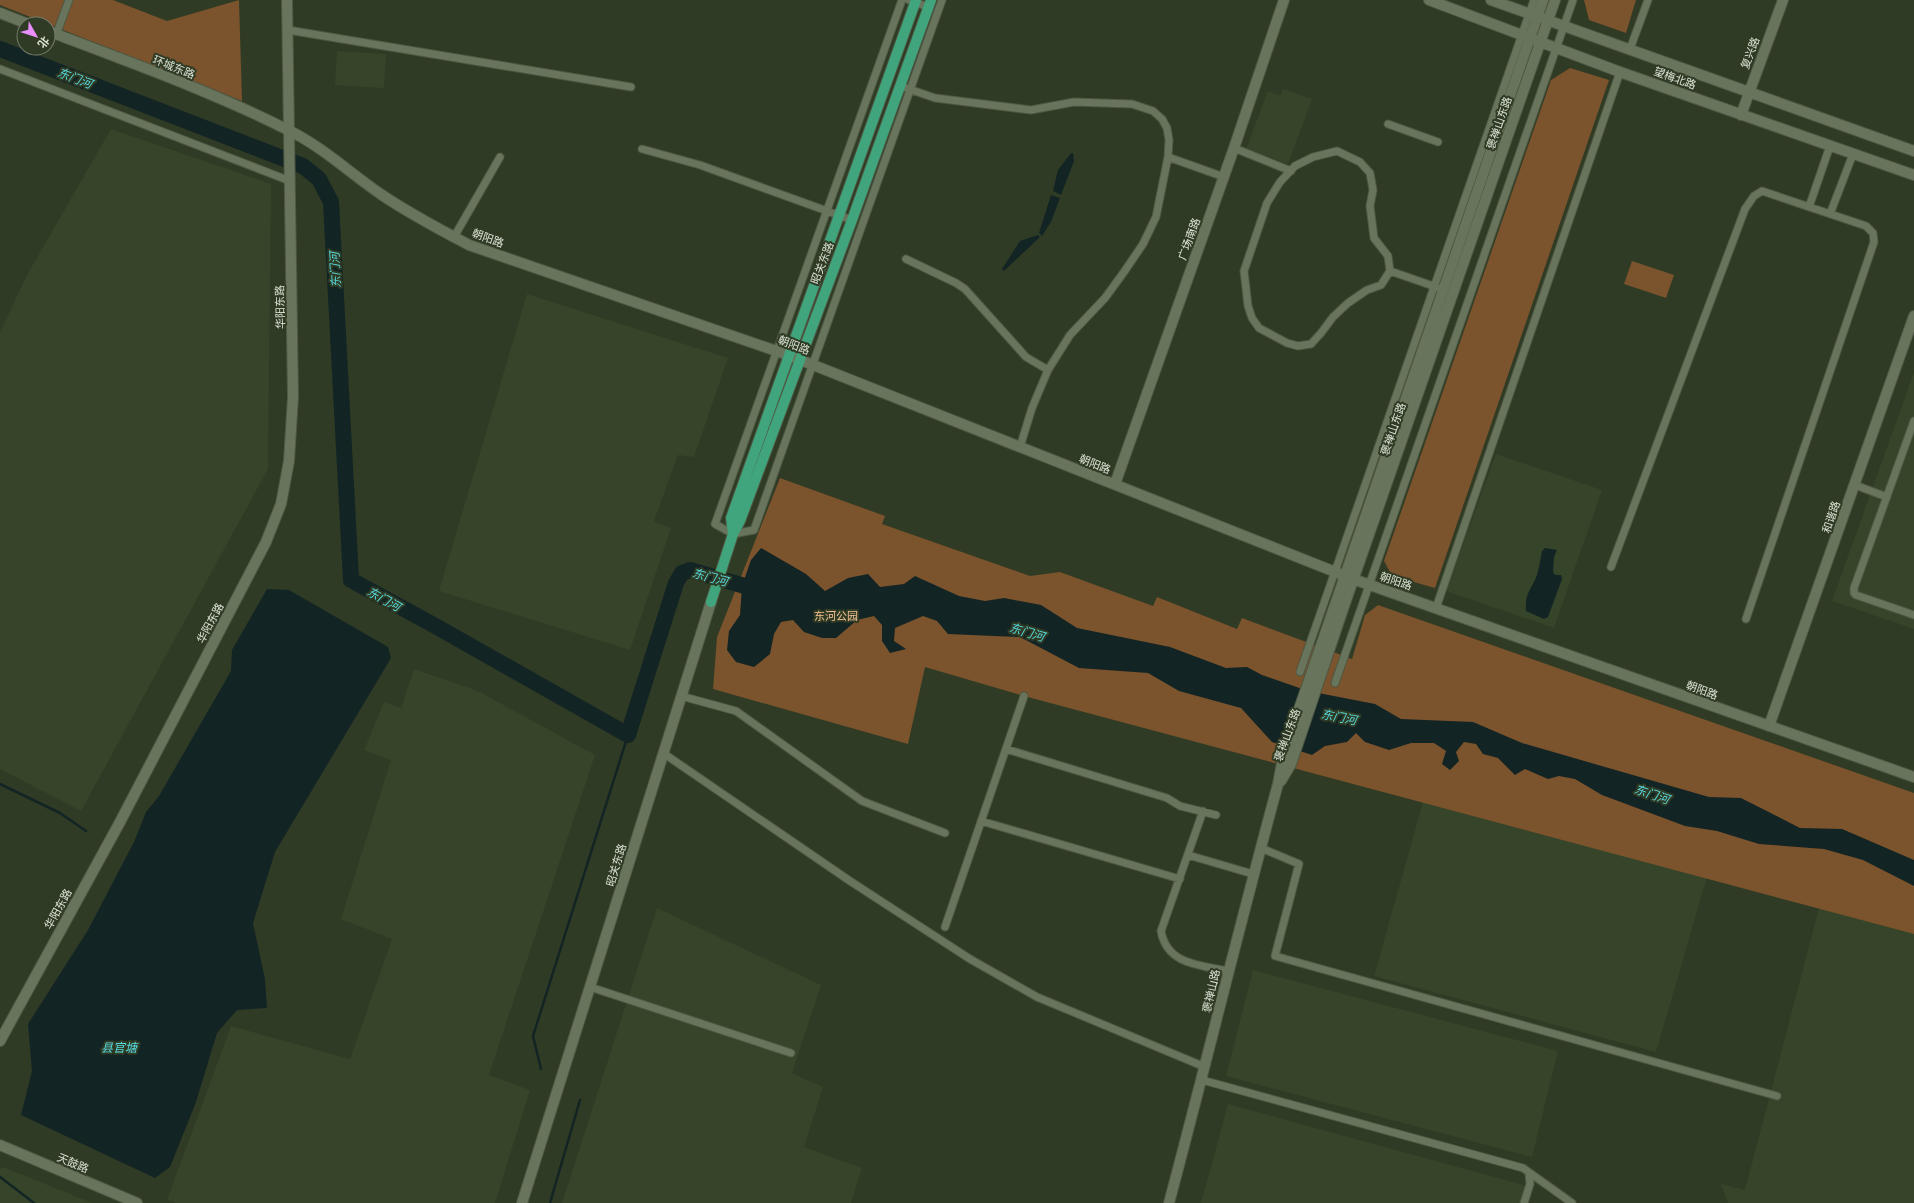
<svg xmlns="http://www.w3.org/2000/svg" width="1914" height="1203" viewBox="0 0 1914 1203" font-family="Montserrat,'Noto Sans SC',sans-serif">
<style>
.built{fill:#364529}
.green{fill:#7b532c}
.water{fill:#132425}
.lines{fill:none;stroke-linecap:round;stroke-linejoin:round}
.stream{stroke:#132425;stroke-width:2.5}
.river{stroke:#132425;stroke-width:16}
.street-casing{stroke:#4e5844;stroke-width:9}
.secondary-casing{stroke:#4e5844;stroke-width:12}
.primary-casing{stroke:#4e5844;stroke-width:12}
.street{stroke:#68755c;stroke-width:7}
.secondary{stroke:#68755c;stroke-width:10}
.primary{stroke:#40a57c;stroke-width:10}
.labels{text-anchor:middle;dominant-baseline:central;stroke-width:4;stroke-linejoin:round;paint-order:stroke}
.street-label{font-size:11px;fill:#dbe3d5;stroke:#2f3b24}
.park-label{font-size:11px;fill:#f8c495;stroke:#2f3b24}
.water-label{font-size:12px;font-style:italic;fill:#56dae0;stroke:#2f3b24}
</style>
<rect width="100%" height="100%" fill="#2f3b24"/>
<path class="built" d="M337,51L386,54L384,88L335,85Z
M1283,89L1312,99L1288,164L1246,149L1268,91L1280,96Z
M111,129L271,184L268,469L81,811L0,769V332L27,275Z
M527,294L728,358L694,457L678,455L654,521L671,528L630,650L439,591Z
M1914,372V629L1832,601Z
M1496,454L1602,490L1554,628L1446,591Z
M414,669L478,691L595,755L489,1075L530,1090L495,1203H177L167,1200L231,1026L350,1059L392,939L341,919L391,760L364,750L384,702L401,708Z
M1423,802L1707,877L1656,1052L1374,976Z
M657,908L821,985L792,1073L823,1087L804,1147L862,1168L851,1203H562Z
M1819,908L1914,934V1203H1728L1721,1184L1745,1190Z
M1253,970L1558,1051L1532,1157L1226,1076Z
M1228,1104L1527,1186L1521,1203H1201Z
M3,1167L92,1203H0V1169Z"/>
<path class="green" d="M0,0H113L167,21L239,0L242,101L0,5Z
M1584,0H1636L1626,33L1589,20Z
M1570,68L1609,80L1435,588L1392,576L1384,561L1551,80Z
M1632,261L1674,275L1666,298L1624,284Z
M780,478L885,516L882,524L1030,576L1060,572L1153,606L1157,597L1237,629L1242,618L1352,659L1365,615L1378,605L1914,793V934L1024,696L925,667L908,744L713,689L717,637Z"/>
<path class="water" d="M1071,153H1073L1074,161L1061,195L1053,191L1058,170Z
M1051,195L1060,198L1051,222L1042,236L1039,233Z
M1038,235L1040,237L1004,271L1002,269L1020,241Z
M761,548L806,574L825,591L848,578L868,574L880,587L904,584L915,576L959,596L985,601L1004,598L1041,605L1077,628L1170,647L1226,668L1247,667L1262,675L1308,691L1375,704L1401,719L1473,722L1522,743L1709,797L1741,798L1800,828L1842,829L1914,860V886L1863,860L1824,849L1759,844L1717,831L1685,826L1602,795L1575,779L1559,776L1548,779L1525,769L1515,775L1498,758L1483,754L1476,744L1464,742L1456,752L1459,761L1450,770L1442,764L1446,751L1434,743H1411L1389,750L1365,742L1356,733L1347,742L1325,746L1312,755L1272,742L1241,708L1179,691L1148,673L1079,668L1020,637L948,634L937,621L923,616L895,628L894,641L906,649L890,653L882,641V625L874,616L857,620L836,638H822L804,632L793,620L781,622L774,634L770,654L754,667L736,662L727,650L729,631L740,615L742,586L751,560Z
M1545,548L1557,550L1554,557L1553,573L1556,575H1561L1562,579L1548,617L1544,619L1526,611C1525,597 1528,593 1534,582C1539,573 1540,560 1542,551Z
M267,589L289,590L388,647L391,658L275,852L253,923L265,979L267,1008L237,1010L217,1033L196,1102L170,1167L155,1178L21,1115L32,1071L28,1024L88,930L134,842L146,812L159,796L231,671L232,650Z"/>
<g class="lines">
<path class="stream" d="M0,784L60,813L86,831
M541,1069L533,1036L628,735
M0,1177L34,1203
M550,1203L580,1100"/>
<path class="river" d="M0,49L303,166L319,179L331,202L351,580L439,628L628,735L676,583L682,573L690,570L762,591"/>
<defs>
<path id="street" d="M902,0L715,524L733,534L754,530L942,0
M909,0L928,7
M288,30L631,87
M56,35L69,0
M1630,49L1648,0
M0,69L290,181
M906,88L935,98L1031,110L1074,102L1132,104L1153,111L1162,119L1167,128L1169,140L1168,157L1156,217L1143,244L1124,272L1105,298L1070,335L1048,370L1032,408L1020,447
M1388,124L1438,142
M1234,148L1291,171
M642,149L700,165L852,220
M1337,151L1360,162L1370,173L1373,190L1370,206L1374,238L1388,256L1390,271L1381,285L1367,290L1348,303L1333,317L1321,333L1311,344L1298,346L1287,343L1259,328L1252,318L1248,306L1244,271L1267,203L1280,182L1295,166L1313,157Z
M1168,157L1224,177
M1809,207L1830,146
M1830,214L1853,154
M454,237L500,157
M906,259L956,283L965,289L1026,357L1048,370
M1390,271L1439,288
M1914,421L1854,588V593L1856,595L1914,615
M1855,485L1887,497
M1611,567L1745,209L1754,196L1762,191L1866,226L1873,233L1874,242L1746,619
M1436,608L1620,72
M1300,672L1534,0
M1335,683L1573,0
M681,696L736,711L862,801L945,833
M1006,749L1167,798L1180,806L1216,815
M663,753L850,881L970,959L1037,997L1205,1067
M1203,811L1161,931C1167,965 1200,965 1228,971
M981,821L1180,879
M1261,848L1299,864L1275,956L1777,1096
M1188,855L1253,874
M945,927L1024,696
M590,987L791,1053
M1202,1080L1523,1168L1572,1203
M1524,1203L1530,1184L1529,1173"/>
<path id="secondary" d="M1429,0L1620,72L1914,175
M1491,0L1914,151
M0,13L28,24
M48,31C129,62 211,91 288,130C323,147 351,174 382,195C410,214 439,229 469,245L788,355L1353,579L1914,777
M1741,115L1783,0
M1115,484L1234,148L1284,0
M1769,726L1914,316
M1281,781L1291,764L1343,609L1555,0
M0,1041L120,822L266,542L281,504L289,461L293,397L287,0
M0,1145L137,1203
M522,1203L711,602
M1169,1203C1206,1064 1240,923 1278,784L1284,753L1543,0"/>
<path id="primary" d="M733,534L731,518L916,0
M711,602L733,534L740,521L852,220L931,0"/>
</defs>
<use href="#street" class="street-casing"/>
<use href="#secondary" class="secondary-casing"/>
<use href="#primary" class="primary-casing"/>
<use href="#street" class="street"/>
<use href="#secondary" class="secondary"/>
<use href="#primary" class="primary"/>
</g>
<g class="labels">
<g class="street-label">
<text transform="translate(1750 53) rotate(-70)">复兴路</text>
<text transform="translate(174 67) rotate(22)">环城东路</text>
<text transform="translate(1675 78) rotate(20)">望梅北路</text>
<text transform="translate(1499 123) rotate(-71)">褒禅山东路</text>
<text transform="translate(488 238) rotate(20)">朝阳路</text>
<text transform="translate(1189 239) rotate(-70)">广场南路</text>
<text transform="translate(822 263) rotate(-69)">昭关东路</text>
<text transform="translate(280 307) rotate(-91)">华阳东路</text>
<text transform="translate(794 345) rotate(21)">朝阳路</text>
<text transform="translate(1393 429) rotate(-71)">褒禅山东路</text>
<text transform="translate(1095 464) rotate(22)">朝阳路</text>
<text transform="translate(1831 517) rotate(-71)">和谐路</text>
<text transform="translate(1396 581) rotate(19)">朝阳路</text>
<text transform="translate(210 623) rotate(-62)">华阳东路</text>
<text transform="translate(1702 690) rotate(20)">朝阳路</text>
<text transform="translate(1287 735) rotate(-70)">褒禅山东路</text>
<text transform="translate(616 865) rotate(-73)">昭关东路</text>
<text transform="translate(58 909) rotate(-61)">华阳东路</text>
<text transform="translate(1211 991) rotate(-77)">褒禅山路</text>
<text transform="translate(73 1163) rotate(23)">天鼓路</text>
</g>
<g class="park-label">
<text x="836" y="616">东河公园</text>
</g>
<g class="water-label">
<text transform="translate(75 78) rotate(21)">东门河</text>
<text transform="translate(335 270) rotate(-93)">东门河</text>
<text transform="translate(710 577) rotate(15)">东门河</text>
<text transform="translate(384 599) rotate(29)">东门河</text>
<text transform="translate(1027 632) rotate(16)">东门河</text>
<text transform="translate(1339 717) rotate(11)">东门河</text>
<text transform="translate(1652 794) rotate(18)">东门河</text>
<text x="119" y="1047">县官塘</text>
</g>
</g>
<g transform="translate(36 36) rotate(129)"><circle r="19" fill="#2f3b24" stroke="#747e6b"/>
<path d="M0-3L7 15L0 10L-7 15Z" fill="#ea8dfd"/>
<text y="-6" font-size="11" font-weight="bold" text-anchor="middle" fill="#dbe3d5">北</text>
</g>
</svg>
